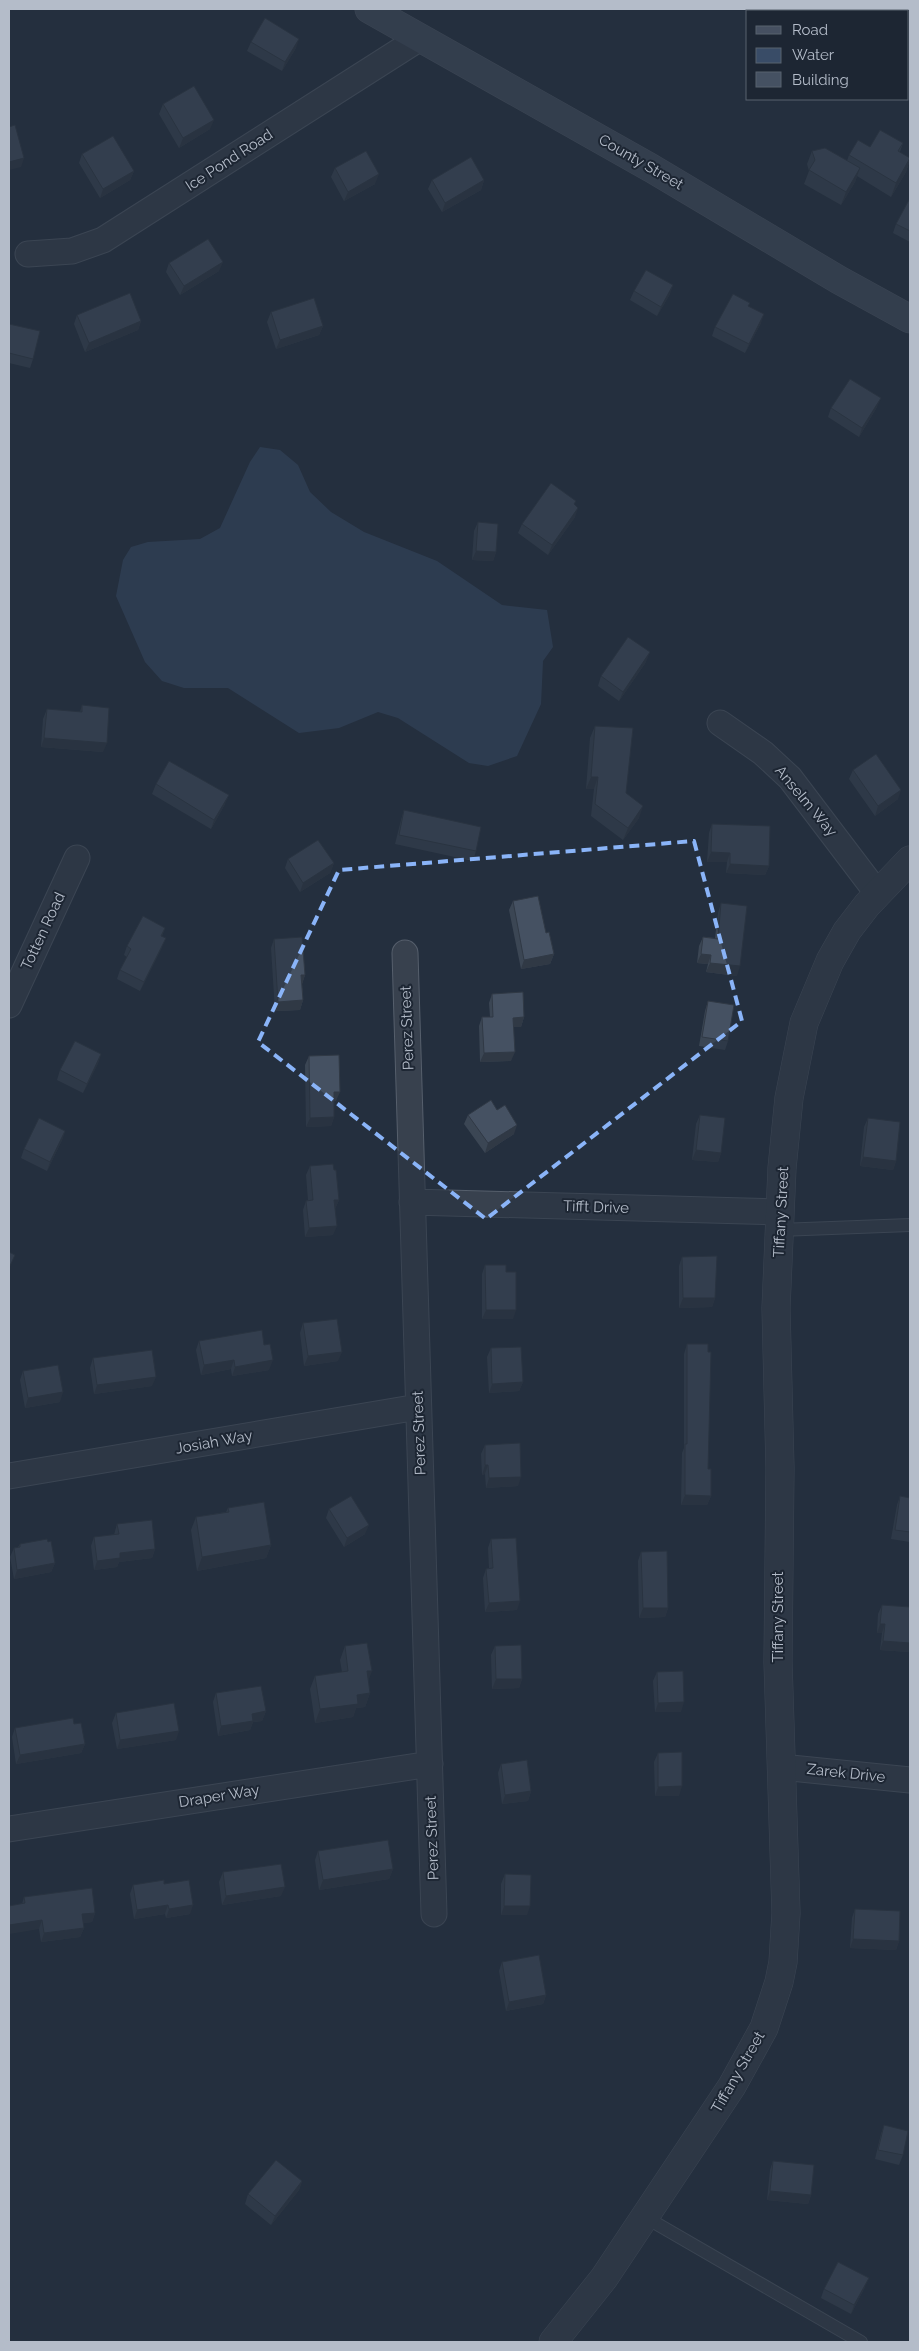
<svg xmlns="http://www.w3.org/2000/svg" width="919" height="2351" viewBox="0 0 919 2351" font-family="Raleway,sans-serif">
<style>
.water{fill:#394c67}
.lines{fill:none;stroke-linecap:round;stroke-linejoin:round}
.service-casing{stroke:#565f6c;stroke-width:14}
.minor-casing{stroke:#565f6c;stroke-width:27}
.tertiary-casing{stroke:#565f6c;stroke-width:29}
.secondary-casing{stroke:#565f6c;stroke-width:29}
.service{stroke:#38414e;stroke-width:12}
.minor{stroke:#38414e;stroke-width:25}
.tertiary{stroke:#38414e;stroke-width:28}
.secondary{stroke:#465061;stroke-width:28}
.wall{fill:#3b4654}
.shaded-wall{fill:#303945}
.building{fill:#455162;stroke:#303945}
.marked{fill:none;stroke:#8ab4f8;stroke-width:4;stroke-dasharray:10 6;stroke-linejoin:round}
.labels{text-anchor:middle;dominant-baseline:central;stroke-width:4;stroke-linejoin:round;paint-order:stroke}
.street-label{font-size:15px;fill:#b4bcc9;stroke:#1d2633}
</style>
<rect width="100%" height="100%" fill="#242f3e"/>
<path class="water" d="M260,447L280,450L298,465L310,492L331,512L364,532L437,561L502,605L547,610L553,647L543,661L541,704L517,756L488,766L469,763L398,718L378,712L339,728L299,733L228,688H184L162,681L145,662L116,596L123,560L131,547L148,542L200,539L220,528L250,462Z"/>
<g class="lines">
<defs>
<path id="service" d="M779,1230L910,1225
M645,2217L861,2342"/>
<path id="minor" d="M28,254L72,251L103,240L420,38
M720,723L763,753L790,778L878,894
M405,953L434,1914
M9,1005L77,858
M412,1202L780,1212
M9,1476L418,1407
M781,1767L910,1780
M9,1829L430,1764"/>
<path id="tertiary" d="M553,2342L604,2278L732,2086L764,2028L779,1982L783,1962L786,1913L778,1662L780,1468L776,1308L782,1168L789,1098L804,1023L830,961L847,931L867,905L910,860"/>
<path id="secondary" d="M369,9L651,168L839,280L910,319"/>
</defs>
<use href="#service" class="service-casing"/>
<use href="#minor" class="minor-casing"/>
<use href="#tertiary" class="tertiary-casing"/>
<use href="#secondary" class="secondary-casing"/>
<use href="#service" class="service"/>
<use href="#minor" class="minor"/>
<use href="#tertiary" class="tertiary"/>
<use href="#secondary" class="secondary"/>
</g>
<path class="wall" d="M251,42L296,48L282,71L247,51Z
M163,104L210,129L179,148L159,114Z
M903,143L900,152L910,159L906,172L891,197L857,176L855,182L841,205L804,184L809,171L807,164L812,151L847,161L849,155L870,147Z
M82,154L134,171L130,180L100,198L79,163Z
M335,168L375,184L344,201L331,177Z
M432,180H484L481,190L442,212L428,189Z
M910,198V242L893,233L896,224Z
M169,263L219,271L180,295L166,272Z
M634,291L670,294L657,316L630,300Z
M748,306L761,323L745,353L712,336L715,327Z
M271,312L323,326L319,335L276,349L267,322Z
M77,315L141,321L138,330L85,352L74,324Z
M9,324L33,359L30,368L9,363Z
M877,407L859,437L828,417L831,408Z
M574,505L575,517L548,555L518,533L522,524Z
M478,522L496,552L493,561L472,560L474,531Z
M646,662L619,701L598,686L601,676Z
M82,705L103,752L41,747L43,719L47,709L80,712Z
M595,726L626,793L639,818L623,840L591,816L594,789H586L590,738Z
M853,770L898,799L875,816L849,779Z
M156,784L225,804L211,829L152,794Z
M404,810L476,851L473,861L395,844L401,820Z
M712,824L769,866L765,875L726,873L727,862H707L709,833Z
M288,859L334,863L330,873L300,892L285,868Z
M513,901L554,954L550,964L521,969L509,910Z
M721,903L737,976L706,972L708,964L697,963L699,946L703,937L715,938L718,913Z
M165,928L162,936V947L140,991L117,979L120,970L127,957L124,955L127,946Z
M274,939L305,975L302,984L303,1000L300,1010L275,1011L271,948Z
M492,994L524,1017L521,1027H514L511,1061L480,1062L479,1026L482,1017H490L489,1003Z
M708,1001L728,1041L725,1050L699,1046L705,1011Z
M101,1054L98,1063L83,1093L57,1080L60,1070Z
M309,1056L336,1101H334V1117L331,1126L306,1127L305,1065Z
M497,1110L514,1134L485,1153L464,1124L468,1115Z
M700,1115L721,1153L718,1162L692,1160L696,1124Z
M868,1118L896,1161L893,1170L860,1166L864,1127Z
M65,1131L62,1140L47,1171L21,1158L24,1149Z
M310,1166L334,1170L339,1200L335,1209L333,1235L305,1237L303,1210L306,1201L308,1200L306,1175Z
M682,1257L715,1298L712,1307L679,1308V1266Z
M485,1265L506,1272L513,1319H482V1274Z
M303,1323L338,1361L304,1366L300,1333Z
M199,1341L269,1370L232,1376L231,1369L201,1375L196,1350Z
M687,1344L708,1469L711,1496L707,1505H681L682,1453L684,1448V1354Z
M491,1348L523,1382L519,1391L489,1393L487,1357Z
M93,1358L152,1386L94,1394L90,1368Z
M23,1371L60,1402L25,1408L20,1380Z
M485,1445L518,1486L486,1488L485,1474L482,1475L481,1454Z
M900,1496L910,1498V1542L891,1539L897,1505Z
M228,1508L271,1545L266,1558L197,1571L191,1530L196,1517L226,1512Z
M329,1509L365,1534L344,1547L326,1518Z
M117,1524L155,1549L152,1558L119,1562L117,1567L94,1570L91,1546L94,1537L114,1535Z
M491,1539L517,1610L485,1612L483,1578L486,1569L489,1568L488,1548Z
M20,1544L55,1563L51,1572L14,1579L10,1557L14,1548L18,1547Z
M641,1552L668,1608L665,1617L639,1618L638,1561Z
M882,1605L909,1652L880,1650L882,1633H877L878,1614Z
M345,1646L368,1681L370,1693L365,1707L356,1708L353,1717L315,1723L310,1689L315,1676L342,1672L340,1660Z
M495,1646L522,1679L519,1688L492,1689L491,1655Z
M657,1672L681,1712H655L653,1681Z
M216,1693L266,1711L262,1721L253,1722L250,1730L218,1736L213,1702Z
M116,1713L176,1740L117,1749L112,1723Z
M74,1724L85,1744L81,1753L16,1764L12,1737L15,1728Z
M658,1753L679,1796H655L654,1762Z
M501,1764L531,1791L528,1801L502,1804L498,1773Z
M318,1851L393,1869L389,1879L319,1890L315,1860Z
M223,1872L281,1896L222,1905L219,1882Z
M505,1874L527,1915H501V1884Z
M164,1884L190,1914L166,1918L165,1914L134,1919L130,1894L133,1885Z
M24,1897L95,1913L92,1922L83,1923L84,1928L80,1937L41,1942L39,1929L22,1904Z
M855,1909L899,1941L896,1950L850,1948L852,1918Z
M502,1962L546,1995L543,2004L506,2011L499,1971Z
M884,2125L903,2155L899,2165L875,2159L881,2134Z
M773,2161L811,2195L808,2204L767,2200L770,2170Z
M302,2181L299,2190L271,2225L245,2204L248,2194Z
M865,2287L851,2314L821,2298L824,2289Z"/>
<path class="shaded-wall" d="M299,39L296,48L282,71L285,62Z
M214,120L210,129L179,148L183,138Z
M24,158L21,167L9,170V162Z
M910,159L906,172L891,197L896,183Z
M860,168L855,182L841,205L846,192Z
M134,171L130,180L100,198L103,189Z
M379,174L375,184L344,201L348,192Z
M484,180L481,190L442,212L445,203Z
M223,262L219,271L180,295L184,286Z
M673,285L670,294L657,316L661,307Z
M764,314L761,323L745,353L749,344Z
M141,321L138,330L85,352L89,343Z
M323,326L319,335L276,349L280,340Z
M881,398L877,407L859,437L862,428Z
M578,508L575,517L548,555L552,545Z
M476,551L496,552L493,561L472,560Z
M650,652L646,662L619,701L623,692Z
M44,738L107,743L103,752L41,747Z
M591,777H598L594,789H586Z
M901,790L898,799L875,816L878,806Z
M229,795L225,804L211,829L214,820Z
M643,806L639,818L623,840L628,828Z
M711,852L730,853L727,862H707Z
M334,863L330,873L300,892L303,883Z
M730,864L769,866L765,875L726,873Z
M166,938L162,947L140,991L144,982Z
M554,954L550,964L521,969L524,960Z
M701,954L711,955L708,964L697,963Z
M710,963L740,966L737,976L706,972Z
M301,975H305L302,984Z
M303,1000L300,1010L275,1011L278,1002Z
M524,1017L521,1027H510L513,1018Z
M515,1052L511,1061L480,1062L484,1053Z
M101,1054L98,1063L83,1093L87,1084Z
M334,1092H340L336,1101H330Z
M334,1117L331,1126L306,1127L310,1118Z
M517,1125L514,1134L485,1153L488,1143Z
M65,1131L62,1140L47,1171L50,1162Z
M696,1150L721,1153L718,1162L692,1160Z
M863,1157L896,1161L893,1170L860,1166Z
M334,1200H339L335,1209Z
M337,1226L333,1235L305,1237L309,1228Z
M683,1298H715L712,1307L679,1308Z
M486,1310H516L513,1319H482Z
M342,1352L338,1361L304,1366L308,1356Z
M234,1360L231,1369L201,1375L204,1365Z
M273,1360L269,1370L232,1376L235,1367Z
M156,1377L152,1386L94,1394L97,1385Z
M523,1382L519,1391L489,1393L492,1384Z
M63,1392L60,1402L25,1408L28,1398Z
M485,1465H488L485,1474L482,1475Z
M521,1477L518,1486L486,1488L489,1478Z
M685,1495L711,1496L707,1505H681Z
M369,1525L365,1534L344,1547L347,1538Z
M271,1545L266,1558L197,1571L202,1557Z
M155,1549L152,1558L119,1562L117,1567L94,1570L97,1561L120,1553Z
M55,1563L51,1572L14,1579L17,1570Z
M520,1601L517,1610L485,1612L489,1603Z
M643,1608H668L665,1617L639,1618Z
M880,1624H885L882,1633H877Z
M883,1641L910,1643V1649L909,1652L880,1650Z
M367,1671H372L367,1684Z
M496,1679H522L519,1688L492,1689Z
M370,1693L365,1707L356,1708L353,1717L315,1723L320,1709L357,1695Z
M684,1702L681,1712H655L658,1703Z
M266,1711L262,1721L253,1722L250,1730L218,1736L221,1726L252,1714Z
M179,1731L176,1740L117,1749L120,1740Z
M85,1744L81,1753L16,1764L20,1755Z
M682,1786L679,1796H655L658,1787Z
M531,1791L528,1801L502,1804L505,1795Z
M393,1869L389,1879L319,1890L323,1880Z
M285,1887L281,1896L222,1905L226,1896Z
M168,1905L165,1914L134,1919L137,1910Z
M193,1905L190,1914L166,1918L169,1909Z
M504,1906H530L527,1915H501Z
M95,1913L92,1922L78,1924L82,1914Z
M42,1920L39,1929L9,1934V1925Z
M84,1928L80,1937L41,1942L44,1933Z
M853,1939L899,1941L896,1950L850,1948Z
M546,1995L543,2004L506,2011L509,2002Z
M302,2181L299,2190L271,2225L275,2216Z
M770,2191L811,2195L808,2204L767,2200Z
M869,2278L865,2287L851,2314L854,2305Z"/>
<path class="building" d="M265,18L299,39L285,62L251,42Z
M194,86L214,120L183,138L163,104Z
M15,125L24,158L9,162V127Z
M880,130L903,143L898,151L910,158L896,183L849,155L858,140L870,147Z
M113,136L134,171L103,189L82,154Z
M825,148L860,168L846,192L809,170L815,160L812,151Z
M366,151L379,174L348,192L335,168Z
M471,157L484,180L445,203L432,180Z
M910,198V231L896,224Z
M208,239L223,262L184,286L169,263Z
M646,270L673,285L661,307L634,291Z
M130,293L141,321L89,343L77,315Z
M733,294L750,303L748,306L764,314L749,344L715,327Z
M314,298L323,326L280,340L271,312Z
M9,324L40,331L33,359L9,353Z
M850,379L881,398L862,428L831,408Z
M551,483L576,501L574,504L578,508L552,545L522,524Z
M478,522L498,524L496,552L476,551Z
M628,637L650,652L623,692L601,676Z
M82,705L109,708L107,743L44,738L47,709L82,712Z
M595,726L633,728L626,793L643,806L628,828L595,804L598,777H591Z
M876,754L901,790L878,806L853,770Z
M169,761L229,795L214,820L156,784Z
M404,810L481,827L476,851L399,835Z
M712,824L770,826L769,866L730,864V853L711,852Z
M318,840L334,863L303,883L288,859Z
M538,896L546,933L549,932L554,954L524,960L513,901Z
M721,903L747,906L740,966L710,963L711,955L701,954L703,937L718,939Z
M143,916L165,928L161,936L166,938L144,982L120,970L131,949L127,946Z
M302,937L305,975H301L303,1000L278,1002L274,939Z
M523,992L524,1017L513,1018L515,1052L484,1053L482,1017H493L492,994Z
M708,1001L734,1005L728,1041L702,1037Z
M75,1041L101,1054L87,1084L60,1070Z
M339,1055L340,1092H334V1117L310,1118L309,1056Z
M491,1100L497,1110L505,1105L517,1125L488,1143L468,1115Z
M700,1115L725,1118L721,1153L696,1150Z
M39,1118L65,1131L50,1162L24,1149Z
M868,1118L900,1122L896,1161L863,1157Z
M333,1164L334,1170H336L339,1200H334L337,1226L309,1228L306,1201L313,1200L310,1166Z
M9,1252L15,1255L9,1268Z
M717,1256L715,1298H683L682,1257Z
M485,1265H506V1272H516V1310H486Z
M337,1319L342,1352L308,1356L303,1323Z
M262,1330L264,1345L270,1344L273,1360L235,1367L234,1360L204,1365L199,1341Z
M687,1344H708V1352H711L708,1469H711V1496L685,1495V1444H687Z
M521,1347L523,1382L492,1384L491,1348Z
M152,1350L156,1377L97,1385L93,1358Z
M58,1365L63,1392L28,1398L23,1371Z
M520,1443L521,1477L489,1478L488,1465H485V1445Z
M351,1496L369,1525L347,1538L329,1509Z
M900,1496L910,1498V1532L895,1530Z
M264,1502L271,1545L202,1557L196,1517L229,1512L228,1508Z
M152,1520L155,1549L120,1553V1558L97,1561L94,1537L119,1534L117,1524Z
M516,1538L520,1601L489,1603L486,1569L493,1568L491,1539Z
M47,1539L48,1542L51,1541L55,1563L17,1570L14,1548L20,1547V1544Z
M667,1551L668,1608H643L641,1552Z
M882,1605L910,1607V1643L883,1641L885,1624H880Z
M367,1643L372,1671H367L370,1693L357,1695L358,1704L320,1709L315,1676L348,1671L345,1646Z
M521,1645L522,1679H496L495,1646Z
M683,1671L684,1702L658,1703L657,1672Z
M261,1686L266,1711L252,1714L253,1721L221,1726L216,1693Z
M174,1703L179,1731L120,1740L116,1713Z
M73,1718L74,1724L81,1723L85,1744L20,1755L15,1728Z
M682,1752V1786L658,1787V1753Z
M527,1760L531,1791L505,1795L501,1764Z
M388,1840L393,1869L323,1880L318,1851Z
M281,1864L285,1887L226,1896L223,1872Z
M505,1874L531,1875L530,1906H504Z
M164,1880V1884L189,1880L193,1905L169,1909L168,1905L137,1910L133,1885Z
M92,1888L95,1913L82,1914L84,1928L44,1933L42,1920L9,1925V1906L25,1903L24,1897Z
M855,1909L900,1911L899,1941L853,1939Z
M539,1955L546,1995L509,2002L502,1962Z
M884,2125L908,2131L903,2155L878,2150Z
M276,2160L302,2181L275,2216L248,2194Z
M773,2161L814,2165L811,2195L770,2191Z
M838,2262L869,2278L854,2305L824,2289Z"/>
<path d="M0 0H919V2351H0ZM694,841L742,1021L486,1219L258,1042L339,870Z" fill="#242f3e" fill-opacity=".55" fill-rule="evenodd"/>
<path class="marked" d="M694,841L742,1021L486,1219L258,1042L339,870Z"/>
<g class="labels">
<g class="street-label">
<text transform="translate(229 160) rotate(-33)">Ice Pond Road</text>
<text transform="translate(641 162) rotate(30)">County Street</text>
<text transform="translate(806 801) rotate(50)">Anselm Way</text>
<text transform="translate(43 931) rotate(-65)">Totten Road</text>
<text transform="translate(407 1028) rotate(-92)">Perez Street</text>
<text transform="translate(596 1207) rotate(2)">Tifft Drive</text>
<text transform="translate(781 1212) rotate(-87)">Tiffany Street</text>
<text transform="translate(419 1433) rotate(-92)">Perez Street</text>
<text transform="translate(214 1442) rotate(-10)">Josiah Way</text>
<text transform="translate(778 1617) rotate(-90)">Tiffany Street</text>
<text transform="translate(846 1773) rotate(6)">Zarek Drive</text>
<text transform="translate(219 1796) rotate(-9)">Draper Way</text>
<text transform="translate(432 1838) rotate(-92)">Perez Street</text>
<text transform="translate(738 2072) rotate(-60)">Tiffany Street</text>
</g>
</g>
<rect width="919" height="2351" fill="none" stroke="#b4bcc9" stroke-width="20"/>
<rect x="746" y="10" width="162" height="90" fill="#1d2633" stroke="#59626f"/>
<rect x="756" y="26" width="25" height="8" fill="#465061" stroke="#59626f"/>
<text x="792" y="35" font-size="15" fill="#b4bcc9">Road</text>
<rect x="756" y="48" width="25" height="15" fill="#394c67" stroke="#59626f"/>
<text x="792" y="60" font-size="15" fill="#b4bcc9">Water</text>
<rect x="756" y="72" width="25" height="15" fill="#455162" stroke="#59626f"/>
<text x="792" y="85" font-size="15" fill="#b4bcc9">Building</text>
</svg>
